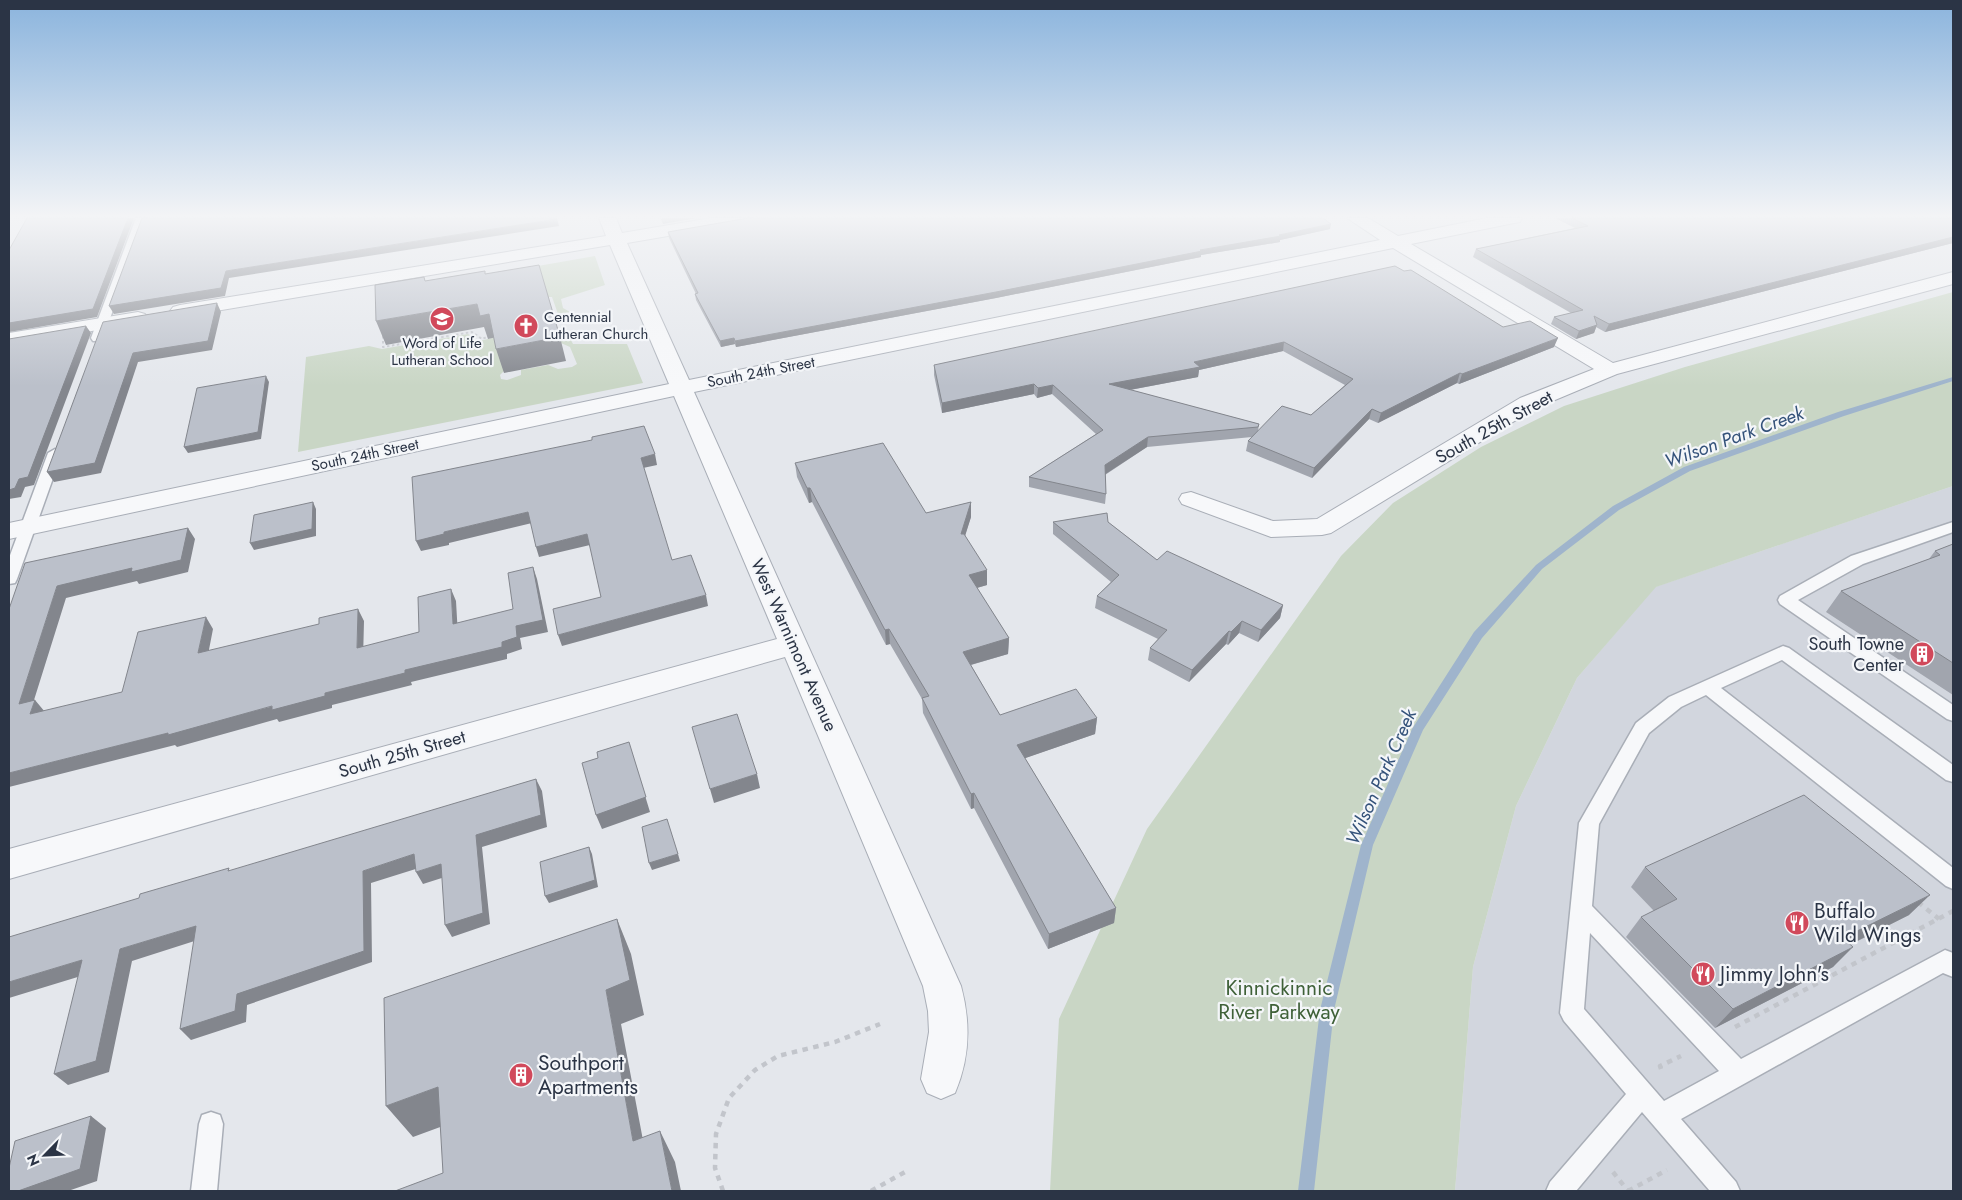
<svg xmlns="http://www.w3.org/2000/svg" width="1962" height="1200" viewBox="0 0 1962 1200" font-family="Jost,sans-serif">
<style>
.built{fill:#d2d6de}
.green{fill:#c9d6c5}
.lines{fill:none;stroke-linecap:round;stroke-linejoin:round}
.stream{fill:#9fb4cc;fill-rule:evenodd}
.lane-casing{stroke:#a9aeb7;stroke-width:3}
.street-casing{stroke:#a9aeb7;stroke-width:2}
.path-far1{stroke:#c2c5cb;stroke-width:2;stroke-dasharray:2.5 2.5;stroke-linecap:butt}
.path{stroke:#c2c5cb;stroke-width:4.5;stroke-dasharray:5.5 5.5;stroke-linecap:butt}
.lane{fill:#f7f8fa;fill-rule:evenodd}
.street{fill:#f7f8fa;fill-rule:evenodd}
.wall{fill:#a1a5ae;fill-rule:evenodd}
.shaded-wall{fill:#83868d}
.building{fill:#bbc0ca;stroke:#83868d}
.labels{text-anchor:middle;dominant-baseline:central;stroke-width:4.5;stroke-linejoin:round;paint-order:stroke}
.far-poi-label{font-size:15px;fill:#2b3445;stroke:#f4f6f9;text-anchor:start}
.far-street-label{font-size:15px;fill:#2b3445;stroke:#f4f6f9}
.street-label{font-size:18px;fill:#2b3445;stroke:#f4f6f9}
.poi-label{font-size:18px;fill:#2b3445;stroke:#f4f6f9;text-anchor:end}
.water-label{font-size:19px;font-style:italic;fill:#34527a;stroke:#f4f6f9}
.near-poi-label{font-size:21px;fill:#2b3445;stroke:#f4f6f9;text-anchor:start}
.near-park-label{font-size:21px;fill:#3f6138;stroke:#f4f6f9}
</style>
<rect width="100%" height="100%" fill="#e4e7ec"/>
<path class="built" d="M1953,486V1191H1455L1473,967L1516,806L1577,678L1655,587Z"/>
<path class="green" d="M595,256L605,285L561,299L563,308L570,312L558,314L552,297H548L475,277Z
M1953,292V486L1656,587L1577,678L1516,806L1473,967L1455,1191H1050L1059,1019L1147,829L1341,556L1393,503L1481,447L1564,406L1685,367Z
M566,331L573,344H627L643,383L298,452L306,357L369,346L382,349L468,334L479,341L497,337L504,371L500,375L501,379L507,380L521,375V370L548,365L558,369L572,367L577,364L570,347L561,343L558,332Z"/>
<g class="lines">
<path class="stream" d="M1953,377V381L1844,416L1690,471L1619,510L1542,569L1482,638L1423,730L1373,845L1334,1010L1314,1191H1298L1320,1010L1361,845L1412,729L1474,632L1536,565L1613,506L1684,467L1838,412Z"/>
<defs>
<path id="lane" d="M136,218H146L103,338L101,341H93L91,338Z
M55,449L62,453L17,579L15,583L9,584V558L48,453Z
M1953,522V532L1863,564L1798,600L1953,705V721L1947,719L1780,604L1778,600L1780,596L1851,556Z
M1783,646L1789,648L1953,765V782L1946,780L1782,660L1721,688L1953,868V889L1946,886L1706,695L1681,707L1649,733L1599,824L1592,906L1741,1059L1945,950L1953,953V977L1943,973L1681,1119L1736,1182L1740,1191H1710L1642,1112L1576,1191H1546L1550,1182L1626,1094L1564,1021L1560,1013L1579,823L1636,723L1669,697ZM1590,933L1719,1071L1664,1101L1584,1009Z
M211,1112L220,1115L223,1124L217,1191H191L199,1124L202,1115Z"/>
<path id="street" d="M599,218H616L622,233L711,218H752L750,222L744,223L627,243L689,380L1380,240L1347,218H1368L1398,236L1487,218H1522L1520,222L1514,223L1411,244L1613,363L1953,272V284L1617,374L1536,408L1331,533L1322,535L1271,537L1182,504L1179,499L1182,494L1191,492L1273,521L1317,519L1520,398L1594,369L1393,248L694,392L961,986C971,1023 970,1058 955,1093L941,1099L927,1093L921,1079L929,1032L928,1011L923,986L785,657L9,879V849L777,639L674,396L9,539V523L669,384L610,245L180,317L173,315L170,311L173,307L180,305L606,236Z
M138,312L145,314L148,318L145,322L9,345V333Z"/>
</defs>
<use href="#lane" class="lane-casing"/>
<use href="#street" class="street-casing"/>
<path class="path-far1" d="M383,336V347L472,332L482,339L487,337"/>
<path class="path" d="M1918,902L1939,919
M1735,1027L1953,911
M1661,1069L1660,1066L1681,1056
M1613,1172L1628,1191
M723,1191L715,1168L716,1134L729,1098L755,1070L778,1056L835,1042L880,1024
M871,1191L905,1172
M1628,1191L1667,1170"/>
<use href="#lane" class="lane"/>
<use href="#street" class="street"/>
</g>
<path class="wall" d="M1555,218H1953V243L1605,332L1596,327L1594,333L1576,339L1551,324L1554,317L1571,313L1473,257L1476,249L1575,228Z
M1330,229L1280,240V242L1201,255V257L996,298L736,347L735,344L721,347L696,300L695,294H696L669,238L668,232Z
M1404,271L1503,327L1554,347L1459,384L1457,383L1378,423L1369,419L1312,478L1246,451L1248,441L1252,437L1147,447L1105,475L1106,494L1105,504L1029,487V477L1096,434L1052,394L1037,398L1034,394L942,413L934,375V365ZM1283,351L1345,385L1311,415L1258,432L1259,424L1130,390L1198,377L1199,370Z
M795,463L926,513L971,502V517L965,535L987,585L977,588L1009,638L1008,654L971,665L1000,715L1097,718L1095,734L1025,758L1116,908L1114,923L1048,949L974,808L971,809L923,713L922,699L890,644L886,645L812,502L809,503L797,477Z
M1053,522H1108L1157,560L1283,605L1280,618L1258,642L1239,633L1228,645L1226,644L1189,682L1148,660L1150,648L1158,639L1095,608L1097,596L1111,582L1053,534Z
M1953,544V695L1826,612L1841,591L1929,559L1935,551Z
M1645,867L1909,915L1850,945L1833,967L1715,1028L1626,937L1641,917L1654,911L1631,887Z"/>
<path class="shaded-wall" d="M128,218H134L97,317L9,332V323Z
M662,218H697L663,224L661,219Z
M557,219L559,226L229,278L225,296L114,314L109,306L226,271Z
M1331,224L1330,229L1280,240V242L1201,255V257L996,298L736,347L735,341L1279,235Z
M1953,237V243L1605,332L1609,324Z
M217,303L221,312L212,350L138,362L101,473L54,482L47,472L133,353Z
M477,304L489,314L497,337L488,339L484,327L386,345L376,321Z
M1597,325L1594,333L1576,339L1579,331Z
M86,326L91,333L34,485L25,487L21,497L9,499V490Z
M560,337L566,361L504,373L496,349Z
M734,338L735,344L721,347L720,341Z
M1558,338L1554,347L1459,384L1462,374Z
M1284,342L1283,351L1199,370L1198,377L1108,394L1109,384L1194,362Z
M1460,373L1457,383L1378,423L1381,413Z
M266,376L269,382L261,439L188,453L184,447Z
M1034,384V394L942,413V403Z
M1053,385L1052,394L1037,398L1038,388Z
M1372,409L1369,419L1312,478L1314,468Z
M1148,437L1147,447L1104,475L1105,465Z
M655,454L657,465L643,468L641,458Z
M807,488H810L812,502L809,503Z
M313,502L316,509V536L254,550L250,543Z
M971,502V517L961,549V534Z
M528,512L532,523L449,543V545L421,551L416,541L444,532Z
M188,528L195,539L188,572L139,584L137,581L66,598L29,716L19,704L57,586Z
M587,534L590,545L539,557L536,547Z
M533,567L537,579L548,632L520,638L522,649L507,654V659L411,682L412,685L332,705V708L279,722L277,719L177,747L175,745L9,787V773L325,693L405,670L502,642L516,626Z
M987,570V585L969,590V575Z
M451,589L456,601L458,636L453,624Z
M706,595L708,606L562,646L558,635Z
M1283,605L1280,618L1258,642L1261,630Z
M358,609L364,621L363,660L357,648Z
M206,617L213,629L206,665L198,653Z
M1242,621L1239,633L1228,645L1231,632Z
M889,629L890,644L886,645L885,630Z
M1229,631L1226,644L1189,682L1192,670Z
M1009,638L1008,654L963,667V652Z
M35,700L45,712L30,714Z
M1097,718L1095,734L1017,761V745Z
M633,756L650,812L602,829L596,815Z
M757,774L760,788L714,803L710,789Z
M536,779L542,791L547,827L482,847L490,924L452,937L445,925L476,835Z
M974,793V808L971,809V794Z
M589,847L592,854L598,887L549,903L545,896Z
M414,854L422,867L371,883L372,962L247,1005L246,1022L191,1040L180,1029L363,871Z
M678,854L680,861L652,870L649,863Z
M441,864L448,876L423,884L416,872Z
M1930,895L1909,915L1823,958L1843,938Z
M1116,908L1114,923L1048,949L1049,934Z
M617,919L631,954L644,1015L621,1024L649,1172L633,1141L606,990Z
M196,926L207,937L132,961L109,1072L68,1085L54,1074L120,949Z
M1853,947L1833,967L1715,1028L1733,1009Z
M82,960L94,972L9,998V982Z
M438,1087L462,1119L413,1137L386,1106Z
M91,1116L106,1128L97,1181L68,1191H18Z
M660,1131L675,1162L681,1191H672Z"/>
<path class="building" d="M27,218H128L93,309L9,323V250Z
M142,218H557V219L226,271L221,288L109,306Z
M748,218H1323L1331,224L1279,235L1281,236L1200,250L1202,251L996,292L735,341L734,338L720,341L695,294L698,293L668,232Z
M1572,218H1953V237L1609,324L1594,316L1597,325L1579,331L1554,317L1583,310L1476,249L1588,226Z
M539,265L560,337L496,349L489,314L480,316L477,304L376,321L375,285L424,277L425,281L485,271V274Z
M1395,266L1404,271L1411,270L1503,327L1530,321L1558,338L1462,374L1460,373L1381,413L1372,409L1314,468L1248,441L1282,406L1311,415L1353,379L1284,342L1194,362L1200,367L1109,384L1259,424L1258,427L1148,437L1105,465L1106,494L1029,477L1103,430L1053,385L1038,388L1034,384L942,403L934,365Z
M217,303L208,341L133,353L95,463L47,472L103,322Z
M86,326L28,477L19,479L15,488L9,490V339Z
M266,376L258,432L184,447L197,388Z
M644,426L655,454L641,458L672,560L691,555L706,595L558,635L553,609L601,597L587,534L536,547L528,512L444,532V534L416,541L412,477L592,440V437Z
M883,443L926,513L971,502L961,534H964L987,570L969,575L1009,638L963,652L1000,715L1076,689L1097,718L1017,745L1116,908L1049,934L974,793L971,794L922,698L929,696L889,629L885,630L810,488H807L795,463Z
M313,502L312,529L250,543L254,515Z
M1107,513L1108,522L1157,560L1167,551L1283,605L1261,630L1242,621L1231,632L1229,631L1192,670L1150,648L1167,630L1097,596L1119,575L1053,522Z
M188,528L181,560L131,572L132,568L57,586L19,704L35,700L30,714L122,692L138,632L206,617L198,653L319,624V618L358,609L357,648L419,632L418,597L451,589L453,624L513,609L508,573L533,567L543,620L516,626L517,637L502,642V647L405,670V673L325,693V696L272,710V706L168,735V733L9,773V609L25,563Z
M1953,544V663L1841,591L1940,555L1935,551Z
M737,714L757,774L710,789L692,727Z
M629,742L646,797L596,815L582,763L598,758L597,752Z
M536,779L541,815L476,835L483,913L445,925L441,864L416,872L414,854L363,871L364,951L237,994L235,1011L180,1029L196,926L120,949L96,1061L54,1074L82,960L9,982V937L139,898L140,894L229,868L228,871Z
M1804,795L1930,895L1843,938L1853,947L1733,1009L1641,917L1677,899L1645,867Z
M667,819L678,854L649,863L642,827Z
M589,847L595,880L545,896L540,862Z
M617,919L630,980L606,990L633,1141L660,1131L672,1191H395L443,1173L438,1087L386,1106L384,998Z
M91,1116L80,1169L18,1191H9V1168L15,1141Z"/>
<linearGradient id="sky" x2="0" y2="1"><stop stop-color="#8bb4dd"/><stop offset="0.56" stop-color="#f3f4f6"/><stop offset="1" stop-color="#f3f4f6" stop-opacity="0"/></linearGradient>
<rect width="1962" height="386" fill="url(#sky)"/>
<defs>
<symbol id="school-disc" viewBox="-11 -11 22 22"><circle r="9.5" fill="#d1495b" stroke="#f4f6f9"/><path d="M0-5L7-2L0 1L-7-2ZM-4 1L0 2.5L4 1V4Q0 6-4 4Z" fill="#fff"/></symbol>
<symbol id="church-disc" viewBox="-11 -11 22 22"><circle r="9.5" fill="#d1495b" stroke="#f4f6f9"/><path d="M-1.2-6h2.4v3.5h3.3v2.4h-3.3V6h-2.4V-.1h-3.3v-2.4h3.3Z" fill="#fff"/></symbol>
<symbol id="building-disc" viewBox="-11 -11 22 22"><circle r="9.5" fill="#d1495b" stroke="#f4f6f9"/><path d="M-4-6H4V6H1V3H-1V6H-4ZM-2.5-4.3h1.7v1.8h-1.7ZM.8-4.3h1.7v1.8H.8ZM-2.5-1h1.7V.8h-1.7ZM.8-1h1.7V.8H.8Z" fill="#fff"/></symbol>
<symbol id="restaurant-disc" viewBox="-11 -11 22 22"><circle r="9.5" fill="#d1495b" stroke="#f4f6f9"/><path d="M-5-6h1v4h1v-4h1v4h1v-4h1v5L-1.5 .5V6h-2V.5L-5-1ZM5-6V6H3V1.5H1.5Q1.5-4 5-6Z" fill="#fff"/></symbol>
</defs>
<g fill-rule="evenodd">
<use href="#school-disc" x="428" y="305" width="28" height="28"/>
<use href="#church-disc" x="512" y="312" width="28" height="28"/>
<use href="#building-disc" x="1908" y="640" width="28" height="28"/>
<use href="#restaurant-disc" x="1783" y="909" width="28" height="28"/>
<use href="#restaurant-disc" x="1689" y="960" width="28" height="28"/>
<use href="#building-disc" x="507" y="1061" width="28" height="28"/>
</g>
<g class="labels">
<g class="far-poi-label">
<text x="544" y="317">Centennial<tspan x="544" dy="17">Lutheran Church</tspan></text>
<text x="442" y="343" text-anchor="middle">Word of Life<tspan x="442" dy="17">Lutheran School</tspan></text>
</g>
<g class="far-street-label">
<text transform="translate(761 372) rotate(-11)">South 24th Street</text>
<text transform="translate(365 455) rotate(-12)">South 24th Street</text>
</g>
<g class="street-label">
<text transform="translate(1494 427) rotate(-29)">South 25th Street</text>
<text transform="translate(794 645) rotate(66)">West Warnimont Avenue</text>
<text transform="translate(402 754) rotate(-16)">South 25th Street</text>
</g>
<g class="poi-label">
<text x="1904" y="644">South Towne<tspan x="1904" dy="21">Center</tspan></text>
</g>
<g class="water-label">
<text transform="translate(1734 437) rotate(-20)">Wilson Park Creek</text>
<text transform="translate(1381 777) rotate(-66)">Wilson Park Creek</text>
</g>
<g class="near-poi-label">
<text x="1814" y="911">Buffalo<tspan x="1814" dy="24">Wild Wings</tspan></text>
<text x="1720" y="974">Jimmy John's</text>
<text x="538" y="1063">Southport<tspan x="538" dy="24">Apartments</tspan></text>
</g>
<g class="near-park-label">
<text x="1279" y="988">Kinnickinnic<tspan x="1279" dy="24">River Parkway</tspan></text>
</g>
</g>
<rect width="1962" height="1200" fill="none" stroke="#2b3445" stroke-width="20"/>
<g transform="translate(45 1155) rotate(246)" stroke="#f4f6f9" stroke-width="4" paint-order="stroke">
<path d="M0-4L9 19L0 12L-9 19Z" fill="#2b3445"/>
<text y="-8" font-size="14" font-weight="bold" text-anchor="middle" fill="#2b3445">N</text>
</g>
</svg>
